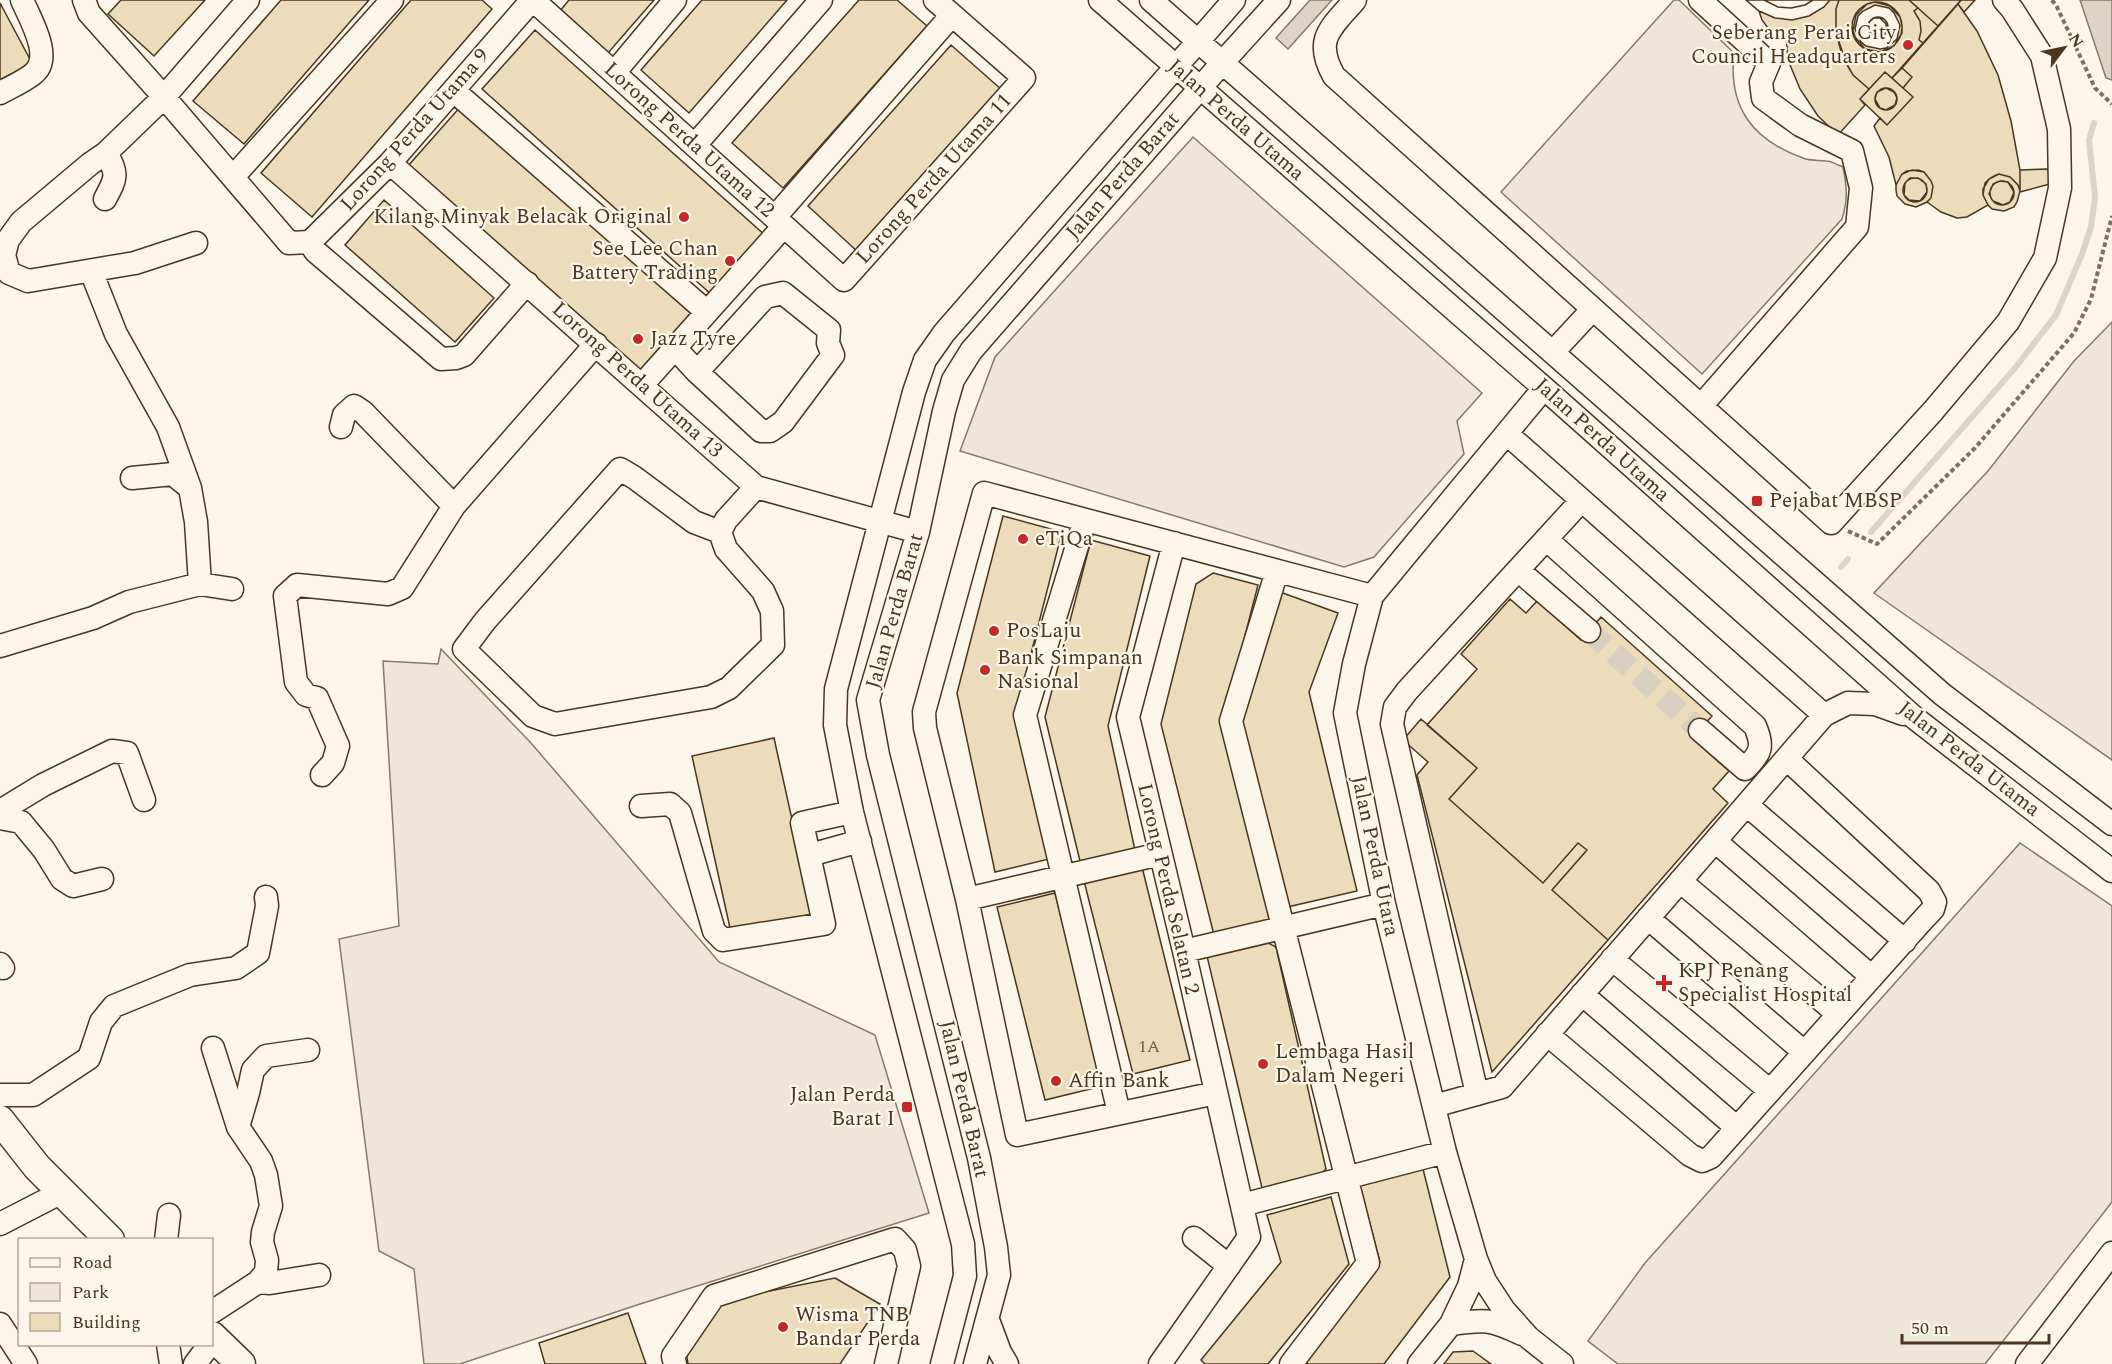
<svg xmlns="http://www.w3.org/2000/svg" width="2112" height="1364" viewBox="0 0 2112 1364" font-family="Spectral,serif">
<style>
.green{fill:#ede6d9;stroke:#887966;stroke-width:1.5}
.water{fill:#dcd4c6;stroke:#887966;stroke-width:1.5}
.lines{fill:none;stroke-linecap:round;stroke-linejoin:round}
.stream{stroke:#dcd4c6;stroke-width:6}
.building{fill:#ecdcbc;stroke:#4a3520;stroke-width:1.5;fill-rule:evenodd}
.minor-tunnel{stroke:#d8cfc1;stroke-width:22;stroke-dasharray:22 11;stroke-linecap:butt}
.minor-casing{stroke:#4a3520;stroke-width:25}
.major-casing{stroke:#4a3520;stroke-width:31}
.path{stroke:#7f6f5c;stroke-width:4;stroke-dasharray:4.5 3;stroke-linecap:butt}
.minor{stroke:#fbf6e9;stroke-width:22}
.major{stroke:#fbf6e9;stroke-width:28}
.poi-dot{fill:#c62828;stroke:#fbf6e9;stroke-width:2}
.labels{text-anchor:middle;dominant-baseline:central;stroke-width:4.5;stroke-linejoin:round;paint-order:stroke}
.number-label{font-size:18px;fill:#725f47}
.poi-label{font-size:21px;fill:#4a3520;stroke:#fbf6e9;text-anchor:start}
.street-label{font-size:21px;fill:#4a3520;stroke:#fbf6e9}
</style>
<rect width="100%" height="100%" fill="#fbf6e9"/>
<path class="green" d="M1674,0H1679L1734,53C1728,107 1752,140 1803,158C1810,161 1818,160 1826,161C1832,161 1837,165 1843,167C1847,187 1848,200 1842,219L1702,374L1501,192Z
M1193,137L1482,393L1457,421L1464,454L1374,557L1344,567L960,451L995,357Z
M2112,322V760L1874,593L1988,471L2074,361Z
M441,649L531,743L719,962L875,1035L929,1213L640,1304L460,1364H424L414,1269L379,1251L339,939L399,926L383,661L438,664Z
M2020,843L2112,906V1202L1985,1364H1618L1588,1341L1645,1263Z"/>
<path class="water" d="M1310,0H1332L1288,49L1276,38Z
M2080,0H2112V80L2106,78Z"/>
<g class="lines">
<path class="stream" d="M1871,532L2015,368L2056,315L2082,254L2091,227L2095,197L2089,140L2094,123
M1841,567L1848,559"/>
</g>
<path class="building" d="M121,0H205L154,56L108,14Z
M281,0H369L244,144L193,101Z
M411,0H482L492,9L312,217L261,173Z
M569,0H654L608,53L560,11Z
M702,0H787L689,113L641,70Z
M859,0H897L927,26L783,188L732,143Z
M1746,0H1764L1778,7L1791,8L1805,5L1813,0H1830L1824,7L1809,16L1792,20L1775,18L1759,11Z
M1746,0H1830L1824,7L1809,16L1792,20L1775,18L1759,11Z
M1764,0H1813L1805,5L1791,8L1778,7Z
M1830,0H1839L1836,9V33L1847,65L1853,75L1869,89L1860,99L1865,105L1838,135L1818,116L1800,89L1788,60L1786,35L1776,34L1768,28L1762,20L1759,11L1775,18L1792,20L1809,16L1824,7Z
M1839,0H1909L1918,8L1914,11L1920,21L1921,31L1919,40L1923,43L1892,78L1885,72L1869,89L1853,75L1842,55L1836,33V9ZM1875,2L1890,6L1900,17L1902,25V33L1894,46L1880,52L1865,49L1855,37L1853,30L1856,15L1867,4Z
M1909,0H1961L1938,26Z
M1961,0H1975L1964,12L1958,4Z
M1852 27a25 25 0 1 1 50 0a25 25 0 1 1-50 0Z
M0,3L32,63L0,80Z
M1958,4L1977,31L1998,75L2011,121L2020,170V191L2018,185L2010,177L1999,174L1994,176L1989,179L1983,189V195L1988,205L1967,217L1957,218L1941,212L1927,202L1931,198L1933,186L1931,181L1924,172L1918,170L1907,171L1902,174L1896,185L1889,157L1874,126L1880,118L1887,125L1913,97L1903,88L1912,77L1902,68Z
M1875,5L1889,8L1894,13L1900,25L1897,39L1886,48L1880,49L1866,46L1861,42L1855,29L1858,16L1863,11ZM1874,18H1880L1886,24V32L1882,36L1875,37L1869,31V22Z
M1918,8L1938,26L1923,43L1919,40L1921,31L1920,21L1914,11Z
M1868 27a10 10 0 1 1 20 0a10 10 0 1 1-20 0Z
M535,30L766,236L713,296L482,89Z
M951,45L1002,90L858,252L808,206Z
M1902,68L1912,77L1903,88L1892,78Z
M1885,72L1913,97L1887,125L1860,99ZM1886,88L1894,92L1897,98L1895,105L1886,110L1880,108L1875,99L1877,92Z
M1875 99a11 11 0 1 1 22 0a11 11 0 1 1-22 0Z
M461,106L691,313L638,372L408,166Z
M2048,169L2050,184L2020,192V170Z
M1912,170L1924,172L1931,181L1933,186L1931,198L1927,202L1916,207L1905,204L1897,196L1896,190V185L1902,174ZM1910,178H1918L1926,184L1927,192L1920,201L1909,200L1904,195L1905,183Z
M1999,174L2010,177L2018,185L2020,191L2017,202L2014,207L2004,211L1992,209L1988,205L1983,195L1985,183L1989,179ZM2000,181L2008,182L2014,192L2010,202L2003,205L1993,201L1989,194L1993,184Z
M1903 190a12 12 0 1 1 24 0a12 12 0 1 1-24 0Z
M1990 193a12 12 0 1 1 24 0a12 12 0 1 1-24 0Z
M384,200L494,298L455,342L345,245Z
M1003,516L1062,532L1019,701L1053,858L995,872L957,693Z
M1091,540L1150,556L1108,726L1135,850L1080,861L1045,717Z
M1213,573L1258,585L1223,721L1270,920L1214,935L1161,724L1196,584Z
M1280,592L1338,613L1309,692L1357,891L1283,908L1237,711Z
M1510,599L1526,613L1537,601L1581,640L1601,617L1712,716L1692,738L1729,771L1713,789L1728,803L1608,940L1552,890L1587,850L1578,843L1543,883L1449,799L1477,768L1427,725L1477,669L1461,654Z
M1421,719L1477,768L1449,799L1543,883L1578,843L1587,850L1552,890L1608,940L1492,1072L1417,775L1428,762L1403,740Z
M774,738L814,919L732,937L692,756Z
M1142,867L1190,1060L1133,1074L1084,881Z
M1055,893L1103,1086L1045,1100L997,907Z
M1262,940L1276,947L1326,1169L1315,1179L1263,1192L1207,956Z
M1423,1169L1450,1277L1384,1364H1301L1380,1262L1359,1182Z
M1331,1197L1349,1264L1268,1364H1205L1201,1360L1281,1262L1267,1215Z
M835,1278L880,1304L840,1364H688L686,1351L719,1301Z
M628,1313L646,1364H545L539,1343Z
M1473,1351L1491,1364H1444L1453,1352Z"/>
<g class="lines">
<path class="minor-tunnel" d="M1589,631L1700,730"/>
<defs>
<path id="minor" d="M84,0L89,13L164,97L289,243L310,242L390,163L532,0
M533,0L844,280L1024,78L935,0
M1100,0L1544,388L1916,719L2112,871
M1151,0L1942,694L2112,824
M1355,0C1331,28 1313,39 1334,76L1831,523L1933,411L2008,322L2045,258L2060,188L2059,129L2042,56L2012,9L2004,0
M1700,0L1769,63L1761,82L1763,98L1800,125L1852,151L1861,188L1857,227L1701,406
M614,73L675,0
M454,91L707,312
M0,93C11,87 23,82 33,74C54,58 30,19 22,0
M695,145L821,0
M390,163L756,487L918,532
M233,177L392,0
M105,199C117,177 118,174 106,153
M775,217L952,15
M310,242L315,251L441,359L456,358L464,355L527,283
M196,243L135,263L28,281L9,273L4,255L8,240L21,222L90,164L106,153L164,97L248,0
M91,271L116,334L168,427L190,488L196,522L200,584
M675,348L697,372L761,431H770L783,422L833,355L828,343L829,330L783,293L765,297L697,372
M1553,352L1593,309
M642,385L784,226
M1544,388L1372,596L1354,664L1345,713L1384,904L1445,1152L1476,1259L1485,1281L1504,1310L1529,1338L1562,1364
M341,427L344,415L354,406L363,412L454,506
M1507,434L1824,715
M132,478L173,474L190,488
M1085,520L1025,715L1119,1113
M720,532L694,522L635,478L620,469L485,621L464,649L533,716L555,724L711,697L729,688L773,645L772,611L763,591L726,549L720,532L726,520L756,487
M1546,539L1755,726C1764,747 1761,753 1745,769L1700,730
M1518,570L1589,631
M1277,571L1231,721L1368,1263L1291,1364
M0,646L93,618L129,602L200,584L232,589
M322,775L333,763L338,746L317,698L306,695L296,682L285,596L297,585L388,594L402,588L454,506L596,344
M1747,805L1905,941
M641,806L670,804L680,813L714,931L723,940L824,924L802,823L852,812
M0,811L43,785L112,751L127,753L144,800
M0,818L21,822L44,850L62,879L73,886L102,879
M1715,841L1872,977
M810,855L860,841
M1680,881L1838,1014
M967,899L1160,854
M1648,918L1804,1052
M1184,951L1384,904
M1612,959L1769,1090
M0,964L3,968
M1582,994L1736,1127
M1547,1034L1690,1155L1702,1161L1711,1157L1920,923L1933,909L1935,902L1929,891L1787,759
M1216,1093L1017,1135L967,899L925,728L924,712L984,493L1372,596
M1477,1094L1392,724L1395,707L1407,691L1581,501
M0,1095H33L89,1058L101,1022L114,1006L190,975L236,968L258,953L267,906L266,897
M1434,1106L1502,1087L1824,715L1848,703L1875,704L1903,714
M238,1127L248,1093L253,1070L266,1056L308,1050
M1242,1205L1445,1152
M0,1224L62,1192
M1194,1238L1229,1266
M166,1240L169,1215
M258,1282L270,1283L319,1275
M212,1312L258,1282L266,1272L267,1260L262,1242L263,1232L271,1206L266,1175L261,1161L238,1127L213,1048
M988,1320L1000,1352L1007,1364
M0,1324L26,1364
M1451,1324C1485,1319 1491,1319 1522,1334
M168,1344L171,1364
M195,1364L210,1344
M675,1364L673,1356L714,1296L895,1239L905,1250L909,1266L886,1364
M942,1364L965,1276L963,1244L852,812L835,725L836,689L914,392L925,360L944,333L1234,0
M975,1364L999,1275L996,1247L979,1158L878,755L868,700L918,532L944,411L953,380L971,351L1222,63L1279,0
M1160,1364L1249,1237L1184,951L1128,717L1174,543
M1419,1364L1451,1324L1469,1286L1476,1259
M2027,1364L2112,1253"/>
<path id="major" d="M0,1120L37,1167L110,1240
M212,1336L241,1364"/>
</defs>
<use href="#minor" class="minor-casing"/>
<use href="#major" class="major-casing"/>
<path class="path" d="M2052,0L2057,7L2095,88L2112,104
M1848,531L1877,544L1975,448L2074,333L2091,299L2112,216"/>
<use href="#minor" class="minor"/>
<use href="#major" class="major"/>
</g>
<g class="poi-dot">
<circle cx="1908" cy="45" r="6"/>
<circle cx="684" cy="217" r="6"/>
<circle cx="730" cy="261" r="6"/>
<circle cx="638" cy="339" r="6"/>
<rect x="1751" y="495" width="12" height="12" rx="3"/>
<circle cx="1023" cy="539" r="6"/>
<circle cx="994" cy="631" r="6"/>
<circle cx="985" cy="670" r="6"/>
<path d="M1661 974h6v6h6v6h-6v6h-6v-6h-6v-6h6z"/>
<circle cx="1263" cy="1064" r="6"/>
<circle cx="1056" cy="1081" r="6"/>
<rect x="901" y="1101" width="12" height="12" rx="3"/>
<circle cx="783" cy="1327" r="6"/>
</g>
<g class="labels">
<g class="number-label">
<text x="1149" y="1046">1A</text>
</g>
<g class="poi-label">
<text x="1896" y="33" text-anchor="end">Seberang Perai City<tspan x="1896" dy="24">Council Headquarters</tspan></text>
<text x="672" y="217" text-anchor="end">Kilang Minyak Belacak Original</text>
<text x="718" y="249" text-anchor="end">See Lee Chan<tspan x="718" dy="24">Battery Trading</tspan></text>
<text x="650" y="339">Jazz Tyre</text>
<text x="1769" y="501">Pejabat MBSP</text>
<text x="1035" y="539">eTiQa</text>
<text x="1006" y="631">PosLaju</text>
<text x="997" y="658">Bank Simpanan<tspan x="997" dy="24">Nasional</tspan></text>
<text x="1678" y="971">KPJ Penang<tspan x="1678" dy="24">Specialist Hospital</tspan></text>
<text x="1275" y="1052">Lembaga Hasil<tspan x="1275" dy="24">Dalam Negeri</tspan></text>
<text x="1068" y="1081">Affin Bank</text>
<text x="895" y="1095" text-anchor="end">Jalan Perda<tspan x="895" dy="24">Barat I</tspan></text>
<text x="795" y="1315">Wisma TNB<tspan x="795" dy="24">Bandar Perda</tspan></text>
</g>
<g class="street-label">
<text transform="translate(1236 120) rotate(41)">Jalan Perda Utama</text>
<text transform="translate(415 130) rotate(-48)">Lorong Perda Utama 9</text>
<text transform="translate(689 140) rotate(42)">Lorong Perda Utama 12</text>
<text transform="translate(1123 176) rotate(-49)">Jalan Perda Barat</text>
<text transform="translate(934 179) rotate(-48)">Lorong Perda Utama 11</text>
<text transform="translate(637 380) rotate(42)">Lorong Perda Utama 13</text>
<text transform="translate(1602 440) rotate(42)">Jalan Perda Utama</text>
<text transform="translate(895 611) rotate(-74)">Jalan Perda Barat</text>
<text transform="translate(1969 759) rotate(38)">Jalan Perda Utama</text>
<text transform="translate(1375 856) rotate(78)">Jalan Perda Utara</text>
<text transform="translate(1168 889) rotate(77)">Lorong Perda Selatan 2</text>
<text transform="translate(964 1099) rotate(77)">Jalan Perda Barat</text>
</g>
</g>
<rect x="18" y="1238" width="195" height="108" fill="#fbf6e9" stroke="#b4a999" stroke-width="1.5"/>
<rect x="30" y="1258" width="30" height="9" fill="#fbf6e9" stroke="#b4a999" stroke-width="1.5"/>
<text x="72" y="1268" font-size="18" fill="#4a3520">Road</text>
<rect x="30" y="1283" width="30" height="18" fill="#ede6d9" stroke="#b4a999" stroke-width="1.5"/>
<text x="72" y="1298" font-size="18" fill="#4a3520">Park</text>
<rect x="30" y="1313" width="30" height="18" fill="#ecdcbc" stroke="#b4a999" stroke-width="1.5"/>
<text x="72" y="1328" font-size="18" fill="#4a3520">Building</text>
<g transform="translate(2064 48) rotate(58)" stroke="#fbf6e9" stroke-width="4.5" paint-order="stroke">
<path d="M0-4.5L10 22L0 15L-10 22Z" fill="#4a3520"/>
<text y="-9" font-size="16" font-weight="bold" text-anchor="middle" fill="#4a3520">N</text>
</g>
<path d="M1902 1334v9h147v-9" fill="none" stroke="#4a3520" stroke-width="3"/>
<text x="1911" y="1334" font-size="18" fill="#4a3520" stroke="#fbf6e9" stroke-width="4.5" paint-order="stroke">50 m</text>
</svg>
